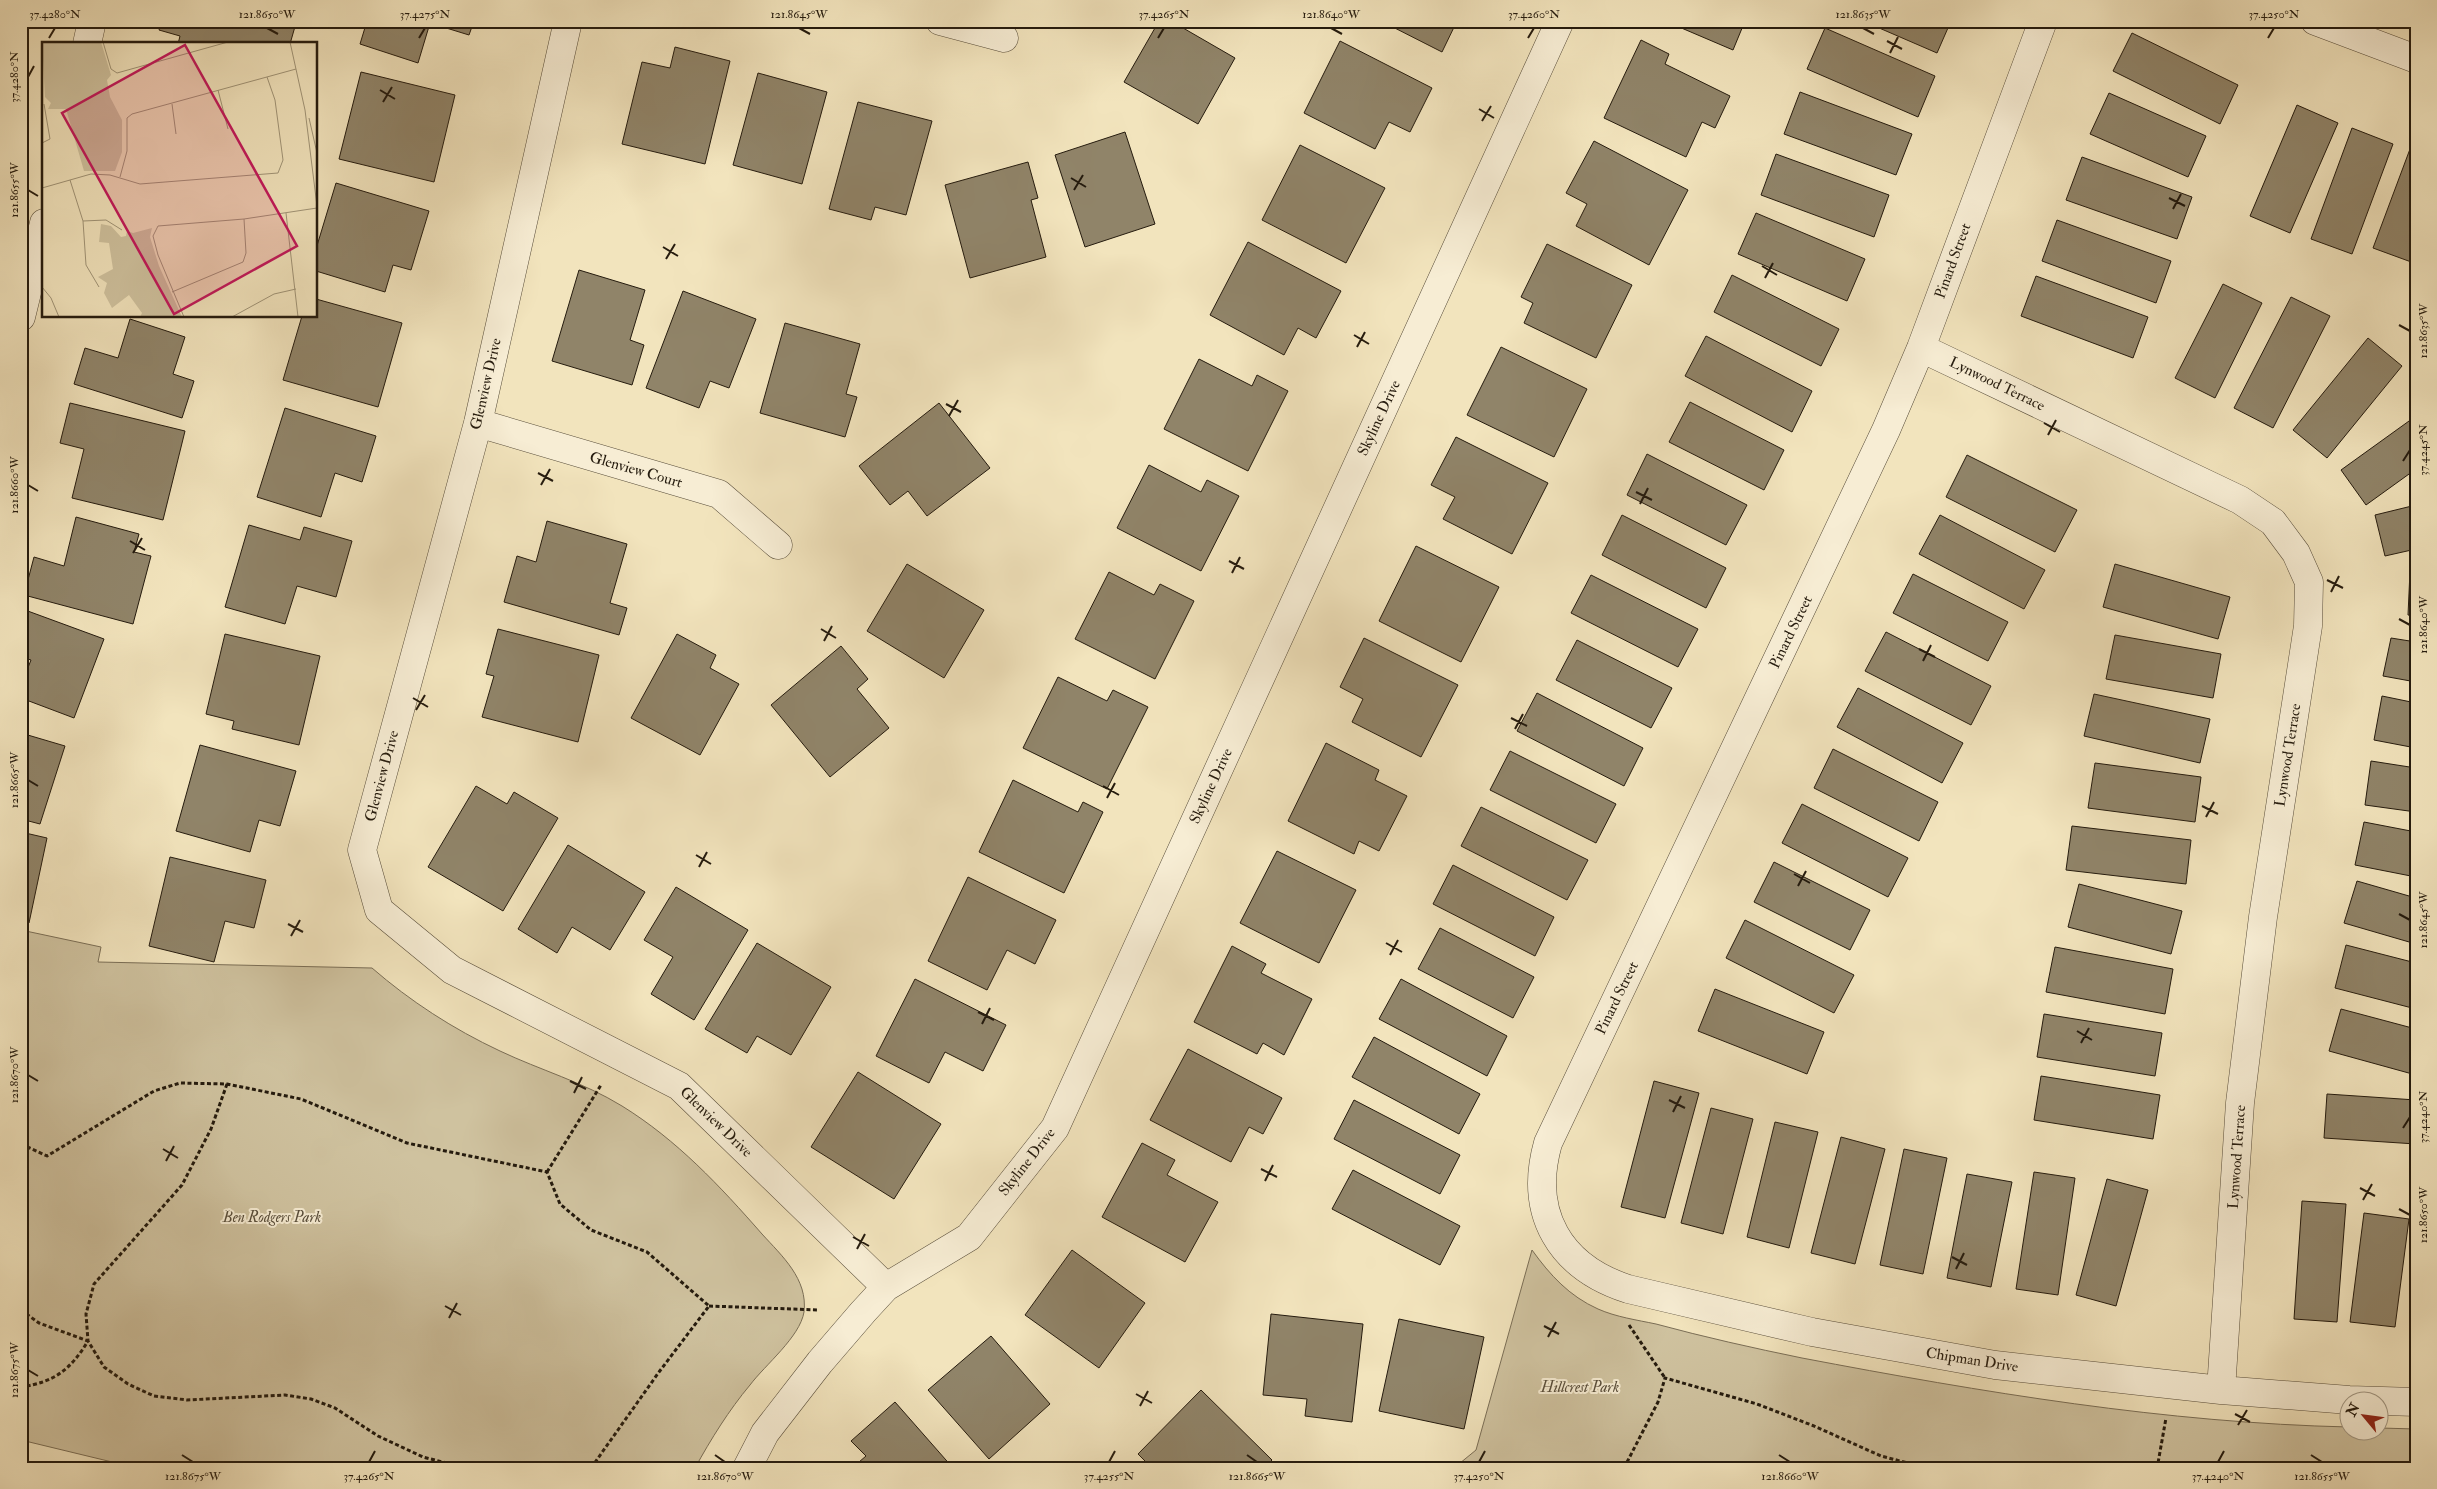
<svg xmlns="http://www.w3.org/2000/svg" width="2437" height="1489" viewBox="0 0 2437 1489" font-family="'IM FELL Double Pica',serif">
<style>
.green{fill:#cfc29f;stroke:#7a6e56}
.building{fill:#908469;stroke:#251b0e}
.lines{fill:none;stroke-linecap:round;stroke-linejoin:round}
.minor-casing{stroke:#584d3a;stroke-width:29}
.path{stroke:#251b0e;stroke-width:3;stroke-dasharray:4 2.5;stroke-linecap:butt}
.minor{stroke:#f7edd4;stroke-width:28}
.ticks{fill:none;stroke:#251b0e;stroke-width:2}
.labels{text-anchor:middle;dominant-baseline:central;stroke-width:4;stroke-linejoin:round;paint-order:stroke}
.street-label{font-size:15px;fill:#251b0e;stroke:#f7edd4}
.park-label{font-size:15px;font-style:italic;fill:#584d3a;stroke:#f7edd4}
.inset-road{fill:none;stroke:#a09477;stroke-width:1}
.view{fill:#c2185b;fill-opacity:0.15;stroke:#c2185b;stroke-width:2.5}
.inset-edge{fill:none;stroke:#251b0e;stroke-width:2.5}
.neatline{fill:none;stroke:#251b0e;stroke-width:2}
.ticks-label{font-size:12px;text-anchor:middle;fill:#251b0e}
</style>
<rect width="100%" height="100%" fill="#f2e4bd"/>
<filter id="stains"><feTurbulence type="fractalNoise" baseFrequency=".004" numOctaves="4"/><feColorMatrix values="0 0 0 0 .2 0 0 0 0 .09 0 0 0 0 .02 0 0 0 .5 -.17"/></filter>
<radialGradient id="worn" r=".72"><stop offset=".6" stop-color="#630" stop-opacity="0"/><stop offset="1" stop-color="#630" stop-opacity=".3"/></radialGradient>
<path class="green" d="M21,930L101,947L98,962L372,968C410,1001 453,1029 500,1051C540,1070 583,1082 622,1106C677,1140 720,1186 762,1234C782,1256 808,1279 804,1312C800,1337 765,1365 750,1385C729,1410 711,1439 695,1468H137L21,1440Z
M1532,1250C1550,1275 1569,1296 1598,1309C1616,1317 1637,1320 1656,1324C1704,1337 1753,1348 1802,1358C1981,1392 2167,1423 2349,1427L2350,1432H2380V1428L2416,1429V1468H1454L1476,1450Z"/>
<path class="building" d="M162,21H290L296,23L290,44H178L180,36L159,30Z
M367,21H474L469,35L430,23L418,63L360,44Z
M1159,21H1171L1235,58L1198,124L1124,82Z
M1381,21H1457L1442,52Z
M1665,21H1745L1733,50Z
M1863,21H1951L1937,53Z
M1825,28L1935,76L1918,117L1807,69Z
M2132,33L2238,85L2220,124L2113,71Z
M1641,40L1669,54L1665,64L1730,96L1715,128L1702,122L1686,157L1604,118Z
M1340,41L1432,88L1410,132L1389,122L1375,149L1304,113Z
M675,47L730,61L705,164L622,144L642,62L670,68Z
M361,72L455,95L434,182L339,159Z
M758,73L827,92L802,184L733,165Z
M1800,92L1912,134L1896,175L1784,134Z
M2109,93L2206,136L2188,177L2090,134Z
M858,102L932,121L906,215L875,207L871,220L829,209Z
M2297,105L2338,123L2290,233L2250,216Z
M2352,128L2393,144L2352,254L2311,239Z
M1125,132L1155,224L1085,247L1055,155Z
M1594,141L1688,190L1649,265L1576,226L1587,204L1566,193Z
M1300,145L1385,188L1346,263L1262,220Z
M2410,149L2416,151L2414,263L2373,248Z
M1776,154L1889,195L1874,237L1761,195Z
M2082,157L2192,197L2177,239L2066,200Z
M1028,162L1038,198L1031,200L1046,257L970,278L945,185Z
M336,183L429,211L411,270L393,265L385,292L316,271V249Z
M1756,213L1865,259L1847,301L1738,254Z
M2057,220L2171,261L2156,303L2042,261Z
M1248,242L1341,291L1316,338L1298,328L1284,355L1210,315Z
M1547,244L1632,285L1596,358L1524,323L1533,303L1521,297Z
M579,270L645,290L630,340L644,345L632,385L552,361Z
M1732,275L1839,329L1821,366L1714,312Z
M2036,276L2148,317L2133,358L2021,316Z
M2223,284L2262,303L2215,398L2175,378Z
M683,291L756,319L729,388L710,381L699,408L646,388Z
M2291,297L2330,316L2273,428L2234,408Z
M316,299L402,323L378,407L283,380L302,316H316Z
M130,319L185,337L173,374L194,381L182,418L74,384L85,348L118,358Z
M785,323L860,344L846,394L857,397L845,437L760,413Z
M1706,336L1812,391L1792,432L1685,376Z
M2368,338L2402,366L2327,458L2293,430Z
M1501,347L1587,389L1554,457L1467,415Z
M1199,359L1252,386L1257,375L1288,391L1248,471L1164,429Z
M1690,402L1784,450L1764,490L1669,442Z
M70,403L185,431L163,520L72,498L84,449L60,443Z
M939,403L990,468L927,516L908,491L890,505L859,466Z
M285,408L376,436L362,482L335,473L321,517L257,497Z
M2416,416V469L2366,505L2341,470Z
M1456,437L1548,483L1512,554L1443,519L1455,497L1431,485Z
M1647,454L1747,505L1726,545L1627,495Z
M1967,455L2077,510L2055,552L1946,497Z
M1149,465L1201,492L1207,480L1239,496L1201,571L1117,528Z
M2416,505V549L2385,556L2375,515Z
M1622,515L1726,568L1706,608L1602,555Z
M1940,515L2045,570L2024,609L1919,554Z
M76,517L139,534L134,552L151,556L133,624L24,595L34,557L64,566Z
M547,521L627,544L610,603L627,608L619,635L504,602L517,556L536,562Z
M249,525L300,540L304,527L352,541L336,597L297,586L285,624L225,607Z
M1416,546L1499,587L1461,662L1379,621Z
M907,564L984,610L944,678L867,631Z
M2115,564L2230,597L2218,639L2103,607Z
M2410,571H2416V616L2408,615Z
M1109,572L1154,595L1160,584L1194,601L1155,679L1075,639Z
M1913,574L2008,622L1988,661L1893,613Z
M1591,575L1698,629L1678,667L1571,613Z
M25,610L104,639L74,718L21,698V685L31,660L21,657V620Z
M498,629L599,655L578,742L482,717L494,676L486,674Z
M1886,632L1991,686L1971,725L1865,671Z
M225,634L320,656L299,745L232,729L234,721L206,714Z
M677,634L716,655L710,668L739,684L700,755L631,718Z
M2115,635L2221,654L2213,698L2106,679Z
M1364,638L1458,685L1421,757L1352,722L1363,699L1340,687Z
M2391,638L2416,642V682L2383,676Z
M1577,640L1672,688L1651,728L1556,680Z
M841,646L868,679L857,689L889,728L830,777L771,705Z
M1058,677L1107,701L1113,690L1148,707L1107,789L1023,748Z
M1858,688L1963,743L1942,783L1837,727Z
M1537,693L1643,748L1624,786L1517,731Z
M2094,694L2210,719L2200,763L2084,736Z
M2382,696L2416,703V748L2374,740Z
M21,733L65,746L40,824L21,819Z
M1326,743L1379,770L1375,780L1407,796L1379,851L1359,841L1354,854L1288,821Z
M200,745L296,771L280,826L259,820L250,852L176,831Z
M1833,749L1938,802L1919,841L1814,788Z
M1510,751L1616,804L1596,843L1490,790Z
M2371,761L2416,768V812L2365,805Z
M2095,763L2201,777L2195,822L2088,808Z
M1013,780L1078,812L1083,802L1103,812L1064,893L979,852Z
M476,786L507,804L514,792L558,818L503,911L428,867Z
M1802,804L1908,858L1888,897L1782,843Z
M1481,807L1588,860L1567,900L1461,846Z
M2364,822L2416,832V877L2355,865Z
M2072,826L2191,840L2186,884L2066,870Z
M21,832L47,838L29,923L21,922Z
M568,845L645,892L610,950L572,927L557,953L518,929Z
M1277,851L1356,890L1319,963L1240,923Z
M170,857L266,880L254,928L225,921L214,962L149,946Z
M1774,862L1870,910L1850,950L1754,902Z
M1453,865L1554,917L1535,956L1433,904Z
M968,877L1056,920L1035,964L1007,950L987,990L928,961Z
M2357,881L2416,898V944L2344,923Z
M2079,884L2182,911L2171,954L2068,927Z
M676,887L748,930L694,1020L651,994L673,957L644,940Z
M1745,920L1854,975L1834,1013L1726,958Z
M1440,928L1534,977L1513,1018L1418,969Z
M757,943L831,987L791,1055L757,1036L747,1053L705,1029Z
M2346,945L2416,963V1009L2335,988Z
M1232,946L1266,964L1261,973L1312,999L1284,1055L1263,1043L1257,1054L1194,1022Z
M2055,947L2173,969L2165,1014L2046,992Z
M915,979L1006,1025L983,1071L945,1052L929,1083L876,1056Z
M1401,979L1507,1036L1487,1076L1379,1019Z
M1715,989L1824,1032L1807,1074L1698,1031Z
M2341,1009L2416,1029V1075L2329,1051Z
M2044,1014L2162,1033L2155,1076L2037,1057Z
M1374,1037L1480,1094L1459,1134L1352,1077Z
M1188,1049L1282,1098L1263,1134L1249,1127L1231,1162L1150,1120Z
M858,1072L941,1124L894,1199L811,1147Z
M2041,1076L2160,1095L2153,1139L2034,1120Z
M1654,1081L1699,1093L1665,1218L1621,1207Z
M2327,1094L2416,1100V1144L2324,1138Z
M1354,1100L1460,1155L1440,1194L1334,1139Z
M1711,1108L1753,1119L1723,1234L1681,1223Z
M1775,1122L1818,1132L1789,1248L1747,1237Z
M1841,1137L1885,1149L1855,1264L1811,1253Z
M1142,1143L1175,1160L1167,1175L1218,1202L1185,1262L1102,1217Z
M1904,1149L1947,1158L1923,1274L1880,1265Z
M1353,1170L1460,1226L1440,1265L1332,1209Z
M2034,1172L2075,1178L2058,1295L2016,1289Z
M1967,1174L2012,1182L1991,1287L1947,1278Z
M2107,1179L2148,1190L2116,1306L2076,1295Z
M2302,1201L2346,1204L2337,1322L2294,1319Z
M2364,1213L2409,1219L2395,1327L2350,1322Z
M1072,1250L1145,1303L1099,1368L1025,1315Z
M1271,1314L1363,1324L1352,1422L1305,1416L1307,1399L1263,1395Z
M1399,1319L1484,1337L1464,1429L1379,1411Z
M991,1336L1050,1404L989,1459L928,1390Z
M1201,1390L1272,1460L1264,1468H1152L1138,1454Z
M895,1402L953,1468H852L866,1456L851,1441Z
M1120,1461L1126,1468H1113Z"/>
<g class="lines">
<defs>
<path id="minor" d="M568,21L478,423L362,850L379,910L452,970L679,1086L886,1287
M940,21L1004,38
M2043,21L1921,348L1886,430L1548,1143C1528,1214 1560,1267 1628,1289L1812,1332L1995,1365L2221,1390L2349,1400L2416,1402
M2315,21L2416,59
M87,44L92,21
M21,317L44,223
M1921,348L2240,500L2273,522L2296,553L2309,582L2308,626L2263,917L2240,1103L2221,1390
M478,423L719,494L778,545
M747,1468L765,1433L820,1362L863,1312L886,1287L969,1237L1055,1128L1560,21"/>
</defs>
<use href="#minor" class="minor-casing"/>
<path class="path" d="M227,1084L211,1129L182,1185L94,1284L86,1314L88,1341L104,1367L128,1384L154,1396L187,1400L285,1395L311,1399L335,1408L378,1436L423,1457L466,1468
M21,1144L47,1156L154,1091L180,1083L227,1084L301,1099L407,1143L547,1172L560,1204L591,1230L647,1252L709,1306L659,1372L591,1468
M547,1172L601,1085
M709,1306L818,1310
M21,1310L39,1323L88,1341C71,1369 55,1382 21,1387
M1629,1325L1665,1378
M1624,1468L1658,1402L1665,1378L1757,1404L1814,1426L1881,1456L1927,1468
M2110,1468L2158,1463
M2161,1468L2158,1463L2166,1418"/>
<use href="#minor" class="minor"/>
</g>
<path class="ticks" d="M267,28L278,34M799,28L810,34M1331,28L1342,34M1863,28L1874,34M49,38L55,28M419,38L425,28M1158,38L1164,28M1528,38L1534,28M2268,38L2274,28M1887,41L1902,49M1890,53L1898,37M28,77L34,66M380,90L395,99M383,102L392,87M1479,109L1494,118M1482,121L1491,106M1071,178L1086,187M28,190L38,196M1074,190L1083,175M2169,198L2185,206M2173,209L2181,194M663,247L678,256M666,259L675,244M1762,266L1777,275M1765,278L1773,263M2399,325L2410,331M1354,335L1369,344M1357,347L1365,332M946,404L961,412M949,416L958,400M2044,423L2060,432M2048,435L2056,420M2403,461L2410,450M538,473L553,481M28,485L38,491M541,485L550,469M1636,492L1652,500M1640,504L1648,488M130,541L145,550M133,553L142,538M1229,561L1244,569M1232,573L1240,557M2327,580L2343,588M2331,592L2339,576M2399,619L2410,625M821,629L836,638M824,641L832,626M1919,649L1935,657M1923,661L1931,645M413,698L428,707M416,710L425,695M1511,718L1527,726M1515,729L1523,714M28,780L38,786M1103,786L1119,795M1107,798L1115,783M2202,806L2218,814M2206,817L2214,802M696,855L711,864M699,867L707,852M1794,874L1810,883M1798,886L1806,871M2399,914L2410,920M288,924L303,932M291,936L300,920M1386,943L1402,952M1390,955L1398,940M978,1012L994,1020M982,1024L990,1008M2077,1031L2092,1040M2081,1043L2089,1028M28,1075L38,1081M570,1081L586,1089M574,1093L582,1077M1669,1100L1685,1108M1673,1112L1681,1096M2403,1128L2410,1117M163,1149L178,1158M166,1161L174,1146M1261,1169L1277,1177M1265,1181L1273,1165M2360,1188L2375,1196M2363,1200L2372,1184M2399,1209L2410,1215M853,1237L869,1246M857,1249L865,1234M1952,1257L1967,1265M1956,1269L1964,1253M445,1306L461,1315M449,1318L457,1303M1544,1326L1559,1334M1548,1337L1556,1322M28,1370L38,1376M1136,1394L1152,1403M1140,1406L1148,1391M2235,1414L2250,1422M2238,1425L2247,1410M182,1455L193,1462M715,1455L725,1462M1247,1455L1257,1462M1779,1455L1790,1462M2311,1455L2322,1462M369,1462L375,1451M1109,1462L1115,1451M1479,1462L1485,1451M2218,1462L2224,1451"/>
<g class="labels">
<g class="street-label">
<text transform="translate(1953 261) rotate(-70)">Pinard Street</text>
<text transform="translate(486 384) rotate(-77)">Glenview Drive</text>
<text transform="translate(1997 384) rotate(26)">Lynwood Terrace</text>
<text transform="translate(1379 418) rotate(-65)">Skyline Drive</text>
<text transform="translate(636 470) rotate(16)">Glenview Court</text>
<text transform="translate(1791 632) rotate(-64)">Pinard Street</text>
<text transform="translate(2288 755) rotate(-81)">Lynwood Terrace</text>
<text transform="translate(382 776) rotate(-75)">Glenview Drive</text>
<text transform="translate(1211 786) rotate(-65)">Skyline Drive</text>
<text transform="translate(1617 998) rotate(-64)">Pinard Street</text>
<text transform="translate(716 1122) rotate(44)">Glenview Drive</text>
<text transform="translate(2237 1157) rotate(-86)">Lynwood Terrace</text>
<text transform="translate(1027 1162) rotate(-52)">Skyline Drive</text>
<text transform="translate(1972 1360) rotate(9)">Chipman Drive</text>
</g>
<g class="park-label">
<text x="272" y="1217">Ben Rodgers Park</text>
<text x="1580" y="1387">Hillcrest Park</text>
</g>
</g>
<g transform="translate(42 42)">
<rect width="275" height="275" fill="#f2e4bd"/>
<path d="M0,0H59L69,33L65,38L68,55L80,78V110L73,129H42L24,67H6L9,61L3,55ZM59,182L69,184L79,195L84,194L85,189L91,191L110,186L108,195L117,224L140,275H98L100,271L87,253L70,266L62,251L65,241L56,235L71,227L67,201L57,200Z" fill="#cfc29f"/>
<path class="inset-road" d="M61,0L69,27L75,31L186,0M248,0L263,68L275,164M176,48L186,87M130,62L134,92M267,76L275,111M0,101L8,97L2,62M78,135L85,109V76L90,72L254,27M28,138L41,179L44,223L57,245M0,146L49,132L68,133L98,142L236,131L241,118L233,58L225,35M244,171L256,275M41,179L64,178L80,188M0,245L9,256L17,275M130,250L201,220L204,211L202,177M142,275L116,213L111,194L116,184L202,177L275,166M190,275L232,252L254,247"/>
<path class="view" d="M143,3L255,204L132,272L20,71Z"/>
<rect width="275" height="275" class="inset-edge"/>
</g>
<rect width="2437" height="1489" fill="none" stroke="#f2e4bd" stroke-width="55"/>
<g transform="translate(2364 1416) rotate(299)"><circle r="24" fill="#f7edd4" stroke="#a39985"/>
<path d="M0-4L9 19L0 12L-9 19Z" fill="#8f2418"/>
<text y="-8" font-size="14" font-weight="bold" text-anchor="middle" fill="#251b0e">N</text>
</g>
<rect x="28" y="28" width="2382" height="1434" class="neatline"/>
<g class="ticks-label">
<text x="55" y="18">37.4280°N</text>
<text x="267" y="18">121.8650°W</text>
<text x="425" y="18">37.4275°N</text>
<text x="799" y="18">121.8645°W</text>
<text x="1164" y="18">37.4265°N</text>
<text x="1331" y="18">121.8640°W</text>
<text x="1534" y="18">37.4260°N</text>
<text x="1863" y="18">121.8635°W</text>
<text x="2274" y="18">37.4250°N</text>
<text transform="translate(14 77) rotate(-90)" y="4">37.4280°N</text>
<text transform="translate(14 190) rotate(-90)" y="4">121.8655°W</text>
<text transform="translate(2423 331) rotate(-90)" y="4">121.8635°W</text>
<text transform="translate(2423 450) rotate(-90)" y="4">37.4245°N</text>
<text transform="translate(14 485) rotate(-90)" y="4">121.8660°W</text>
<text transform="translate(2423 625) rotate(-90)" y="4">121.8640°W</text>
<text transform="translate(14 780) rotate(-90)" y="4">121.8665°W</text>
<text transform="translate(2423 920) rotate(-90)" y="4">121.8645°W</text>
<text transform="translate(14 1075) rotate(-90)" y="4">121.8670°W</text>
<text transform="translate(2423 1117) rotate(-90)" y="4">37.4240°N</text>
<text transform="translate(2423 1215) rotate(-90)" y="4">121.8650°W</text>
<text transform="translate(14 1370) rotate(-90)" y="4">121.8675°W</text>
<text x="193" y="1480">121.8675°W</text>
<text x="369" y="1480">37.4265°N</text>
<text x="725" y="1480">121.8670°W</text>
<text x="1109" y="1480">37.4255°N</text>
<text x="1257" y="1480">121.8665°W</text>
<text x="1479" y="1480">37.4250°N</text>
<text x="1790" y="1480">121.8660°W</text>
<text x="2218" y="1480">37.4240°N</text>
<text x="2322" y="1480">121.8655°W</text>
</g>
<rect width="100%" height="100%" filter="url(#stains)"/>
<rect width="100%" height="100%" fill="url(#worn)"/>
</svg>
